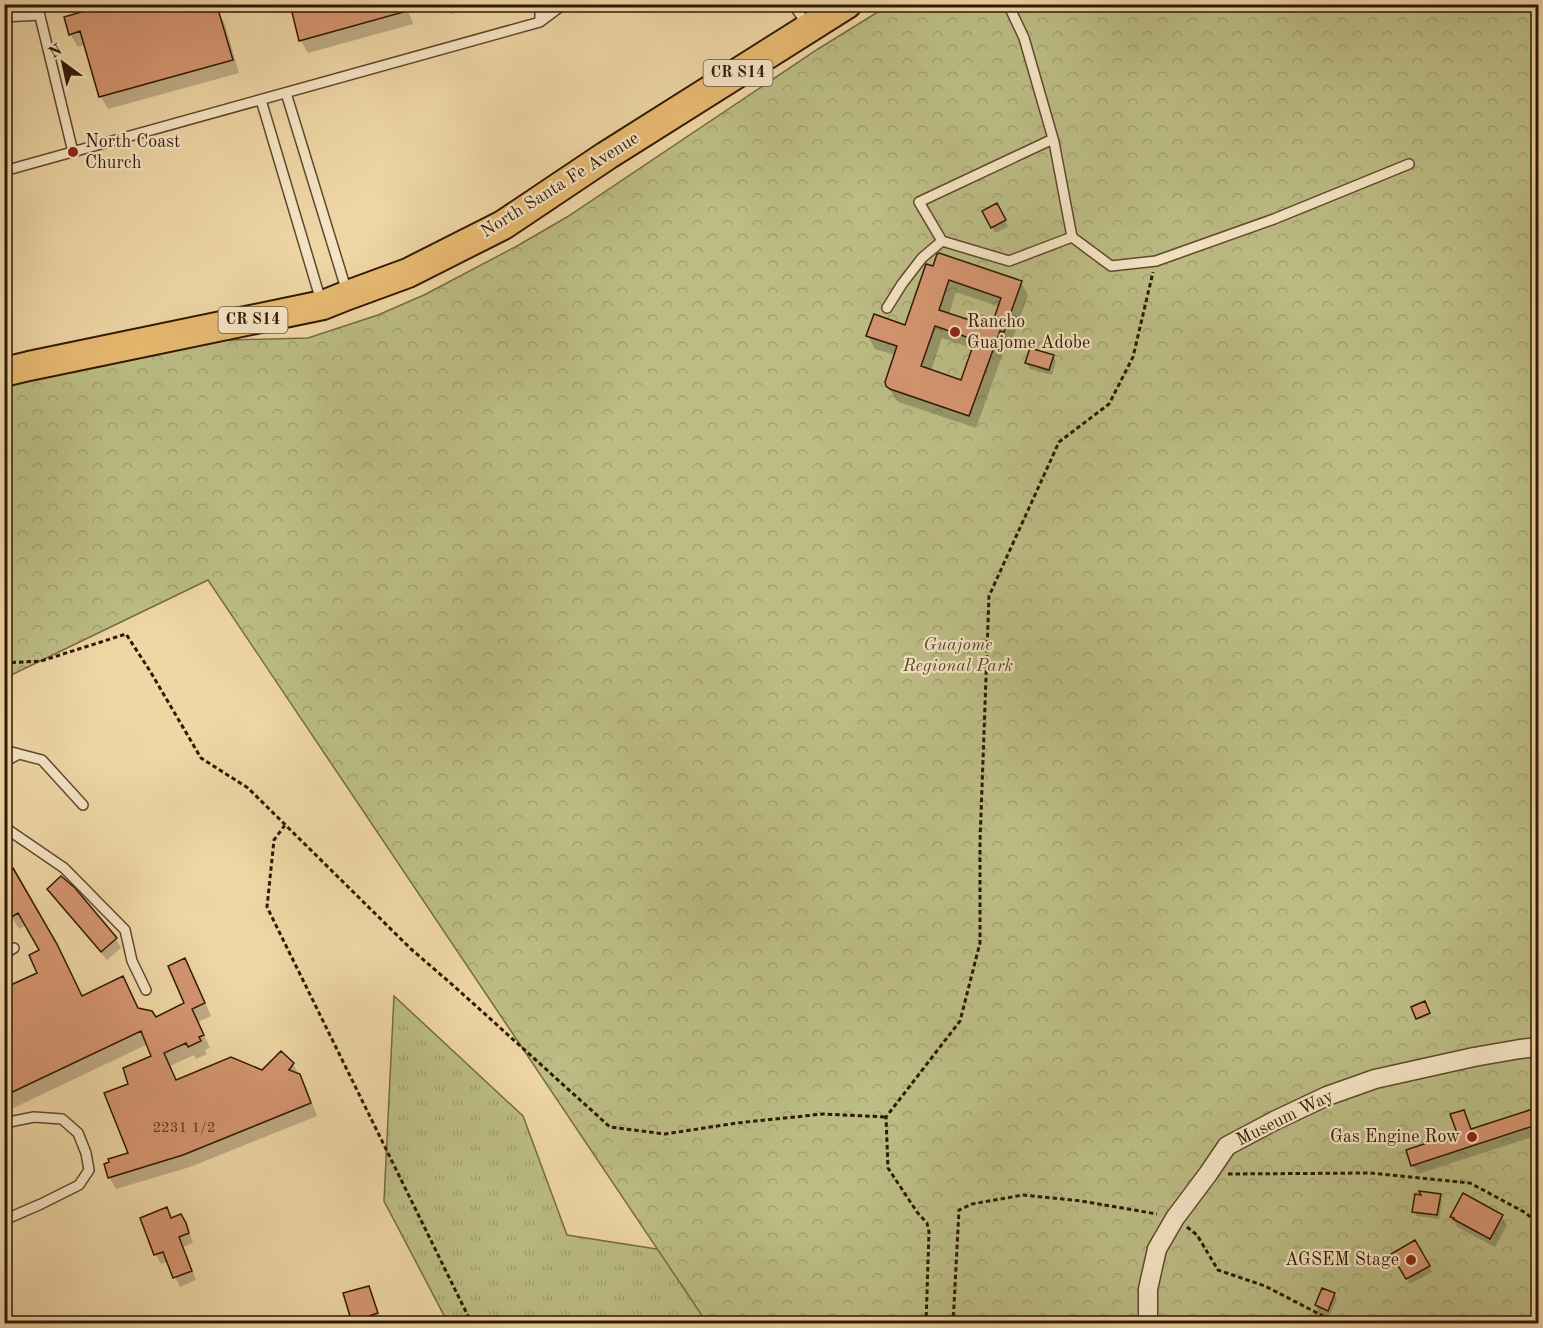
<svg xmlns="http://www.w3.org/2000/svg" width="1543" height="1328" viewBox="0 0 1543 1328" font-family="'Old Standard TT',serif">
<style>
.grass{fill:url(#grass-tufts);stroke:#766a44;stroke-width:1.5}
.park{fill:url(#park-crowns);stroke:#766a44;stroke-width:1.5}
.shadow{fill:#0003;fill-rule:evenodd}
.building{fill:#d59671;stroke:#311805;stroke-width:1.5;fill-rule:evenodd}
.lines{fill:none;stroke-linecap:round;stroke-linejoin:round}
.service-casing{stroke:#60482d;stroke-width:12}
.minor-casing{stroke:#60482d;stroke-width:21}
.primary-casing{stroke:#311805;stroke-width:32}
.path{stroke:#311805;stroke-width:3;stroke-dasharray:4.5 3;stroke-linecap:butt}
.service{stroke:#f5e4c4;stroke-width:9}
.minor{stroke:#f5e4c4;stroke-width:18}
.primary{stroke:#e8bb72;stroke-width:28}
.poi-dot{fill:#8f2418;stroke:#f5e4c4;stroke-width:2}
.labels{text-anchor:middle;dominant-baseline:central;stroke-width:4.5;stroke-linejoin:round;paint-order:stroke}
.number-label{font-size:15px;fill:#5a3820}
.shield{fill:#f5e4c4;stroke:#6c553e;stroke-width:1.5}
.shield-label{font-size:16px;font-weight:bold;fill:#311805}
.poi-label{font-size:18px;fill:#311805;stroke:#f5e4c4;text-anchor:start}
.street-label{font-size:18px;fill:#311805;stroke:#f5e4c4}
.park-label{font-size:18px;font-style:italic;fill:#5b4a2b;stroke:#f5e4c4}
</style>
<defs>
<pattern id="grass-tufts" width="24" height="20" patternUnits="userSpaceOnUse" patternTransform="scale(1.5)"><rect width="24" height="20" fill="#bcbd84"/><path d="M3 7l-1-3M5 7V3M7 7l1-3M15 17l-1-3M17 17v-4M19 17l1-3" fill="none" stroke="#a2a270"/></pattern>
<pattern id="park-crowns" width="20" height="18" patternUnits="userSpaceOnUse" patternTransform="scale(1.5)"><rect width="20" height="18" fill="#bcbd84"/><path d="M2 6a3 3 0 1 1 6 0M12 15a3 3 0 1 1 6 0" fill="none" stroke="#a2a270"/></pattern>
</defs>
<rect width="100%" height="100%" fill="#efd6a5"/>
<filter id="stains"><feTurbulence type="fractalNoise" baseFrequency=".00333" numOctaves="4"/><feColorMatrix values="0 0 0 0 .2 0 0 0 0 .09 0 0 0 0 .02 0 0 0 .5 -.17"/></filter>
<radialGradient id="worn" r=".72"><stop offset=".6" stop-color="#630" stop-opacity="0"/><stop offset="1" stop-color="#630" stop-opacity=".3"/></radialGradient>
<path class="grass" d="M394,996L523,1116L567,1235L714,1258L899,1323H448L384,1201Z"/>
<path class="park" d="M889,5H1538V1323H707L208,580L5,678V371L156,342L308,338L378,315L424,295L517,246L567,217L818,49Z"/>
<path class="shadow" d="M404,4L411,18L413,24L308,53L301,41L292,7Z
M442,4H484L452,14Z
M1478,4H1497L1482,12Z
M121,6L217,11L225,24L239,73L108,109L101,97L86,44L78,47L70,34Z
M1000,211L1008,227L995,233L992,227Z
M927,266L1021,282L1028,295L1011,344L1007,342L976,428L899,402L895,398L887,385L895,355L875,349L868,336L906,327ZM956,292L1000,307L992,329L949,314ZM942,338L974,349L962,382L931,371Z
M1053,356L1056,362L1052,375L1030,369L1027,363Z
M4,876L82,997L138,1010L156,1019L186,1003L185,960L192,973L211,1016L198,1022L210,1048L205,1050L207,1054L196,1059L194,1055L170,1066L176,1081L263,1072L293,1064L307,1089L317,1116L190,1167L116,1189L109,1177L130,1154V1084L153,1057L148,1044L7,1111L4,1106V990L39,974L41,951L27,925L19,929L6,908Z
M49,889L116,939L121,948L107,960L55,898Z
M1426,1005L1430,1016L1419,1020L1418,1018Z
M1538,1108V1135L1418,1174L1413,1165L1459,1134L1463,1112L1472,1130Z
M1440,1196L1442,1200L1439,1219L1417,1216L1414,1211Z
M167,1209L172,1219L186,1225L193,1243L183,1247L196,1280L180,1287L168,1261L161,1264L156,1255L142,1219Z
M1501,1216L1507,1225L1495,1247L1457,1227L1452,1217Z
M1415,1242L1432,1272L1410,1284L1393,1255Z
M369,1288L373,1296L382,1324H353L345,1294Z
M1334,1294L1337,1299L1326,1324H1310L1318,1309L1316,1305Z"/>
<path class="building" d="M108,4H191L212,10L218,9L233,60L99,97L80,31L69,35L64,17Z
M290,4H418V8L299,41Z
M997,203L1006,220L991,228L982,211Z
M939,253L1022,281L1004,332L1000,331L969,416L890,389L886,386L885,382L897,346L866,336L874,314L905,325L926,264L933,266L937,254ZM949,280L1001,298L991,327L939,310ZM935,326L975,340L961,380L921,366Z
M1030,348L1054,355L1049,370L1025,363Z
M13,868L57,944L82,996L123,976L138,1008L152,1011L156,1017L184,1003L168,966L185,958L205,1003L192,1009L204,1035L199,1037L201,1041L188,1047L186,1043L164,1053L176,1080L231,1057L262,1070L281,1051L294,1063L289,1070L300,1074L311,1103L183,1155L108,1178L104,1164L109,1162L108,1159L128,1153L104,1093L128,1084L123,1068L151,1056L141,1031L4,1096V988L37,973L29,955L39,950L18,913L10,918L4,908V872Z
M61,876L75,888L117,938L101,952L47,889Z
M1425,1001L1430,1013L1416,1019L1411,1007Z
M1539,1107V1124L1411,1166L1406,1150L1457,1133L1450,1114L1464,1110L1471,1129Z
M1419,1191L1441,1194L1437,1215L1412,1212L1415,1194L1421,1195Z
M1463,1193L1503,1215L1490,1239L1453,1219L1454,1218L1450,1217Z
M167,1207L171,1218L181,1214L186,1223L189,1233L179,1237L192,1271L173,1278L163,1252L154,1255L140,1218Z
M1415,1240L1430,1266L1406,1279L1391,1254Z
M369,1286L378,1313L369,1316L371,1320L360,1323H352L343,1293Z
M1322,1288L1335,1293L1328,1311L1315,1305Z"/>
<g class="lines">
<defs>
<path id="service" d="M37,4L73,152
M540,4V22L564,4
M793,4L808,26
M1008,4L1024,38L1054,142L1072,237L1111,266L1156,261L1274,219L1409,164
M4,17L40,15
M286,93L347,292
M261,100L321,301
M4,106V107
M1053,139L919,202L942,241L1009,261L1072,237
M4,171L540,22
M887,308L902,284L922,258L942,241
M4,750L42,760L83,805
M4,762L19,754
M4,827L64,868L125,930L132,961L146,990
M4,954L14,948
M4,1123L34,1117L62,1119L78,1133L86,1153L89,1170L79,1185L41,1204L4,1220"/>
<path id="minor" d="M1148,1324V1289L1157,1249L1175,1218L1208,1174L1227,1146L1276,1120L1327,1096L1375,1079L1474,1057L1520,1049L1538,1047"/>
<path id="primary" d="M4,372L29,366L323,305L348,295L408,273L503,225L606,156L847,4"/>
</defs>
<use href="#service" class="service-casing"/>
<use href="#minor" class="minor-casing"/>
<use href="#primary" class="primary-casing"/>
<path class="path" d="M4,663L41,661L126,634L150,671L201,758L248,788L411,949L455,987L610,1127L665,1134L737,1123L823,1114L886,1117
M285,825L274,840L267,907L472,1324
M1228,1174L1370,1173L1470,1183L1526,1213L1538,1224
M1187,1227L1197,1235L1218,1270L1265,1286L1323,1316L1333,1324
M926,1324L929,1232L927,1223L917,1212L888,1168L886,1117L960,1021L980,943V842L989,596L1059,442L1109,404L1133,357L1153,272
M953,1324L959,1210L972,1204L1023,1195L1081,1201L1157,1214"/>
<use href="#service" class="service"/>
<use href="#minor" class="minor"/>
<use href="#primary" class="primary"/>
</g>
<g class="poi-dot">
<circle cx="73" cy="152" r="6"/>
<circle cx="955" cy="332" r="6"/>
<circle cx="1472" cy="1137" r="6"/>
<circle cx="1411" cy="1260" r="6"/>
</g>
<g class="labels">
<g class="number-label">
<text x="184" y="1128">2231 1/2</text>
</g>
<g class="shield">
<rect x="703.5" y="60" width="69" height="26" rx="4.5"/>
<rect x="218.5" y="307" width="69" height="26" rx="4.5"/>
</g>
<g class="shield-label">
<text x="738" y="73">CR S14</text>
<text x="253" y="320">CR S14</text>
</g>
<g class="poi-label">
<text x="85" y="142">North Coast<tspan x="85" dy="21">Church</tspan></text>
<text x="967" y="322">Rancho<tspan x="967" dy="21">Guajome Adobe</tspan></text>
<text x="1460" y="1137" text-anchor="end">Gas Engine Row</text>
<text x="1399" y="1260" text-anchor="end">AGSEM Stage</text>
</g>
<g class="street-label">
<text transform="translate(560 185) rotate(-32)">North Santa Fe Avenue</text>
<text transform="translate(1285 1118) rotate(-26)">Museum Way</text>
</g>
<g class="park-label">
<text x="958" y="645">Guajome<tspan x="958" dy="21">Regional Park</tspan></text>
</g>
</g>
<rect width="1543" height="1328" fill="none" stroke="#efd6a5" stroke-width="24"/>
<rect x="6" y="6" width="1531" height="1316" fill="none" stroke="#311805" stroke-width="3"/>
<rect x="12" y="12" width="1519" height="1304" fill="none" stroke="#311805" stroke-width="1.5"/>
<g transform="translate(63 63) rotate(327)" stroke="#f5e4c4" stroke-width="4.5" paint-order="stroke">
<path d="M0-4.5L10 22L0 15L-10 22Z" fill="#311805"/>
<text y="-9" font-size="16" font-weight="bold" text-anchor="middle" fill="#311805">N</text>
</g>
<rect width="100%" height="100%" filter="url(#stains)"/>
<rect width="100%" height="100%" fill="url(#worn)"/>
</svg>
